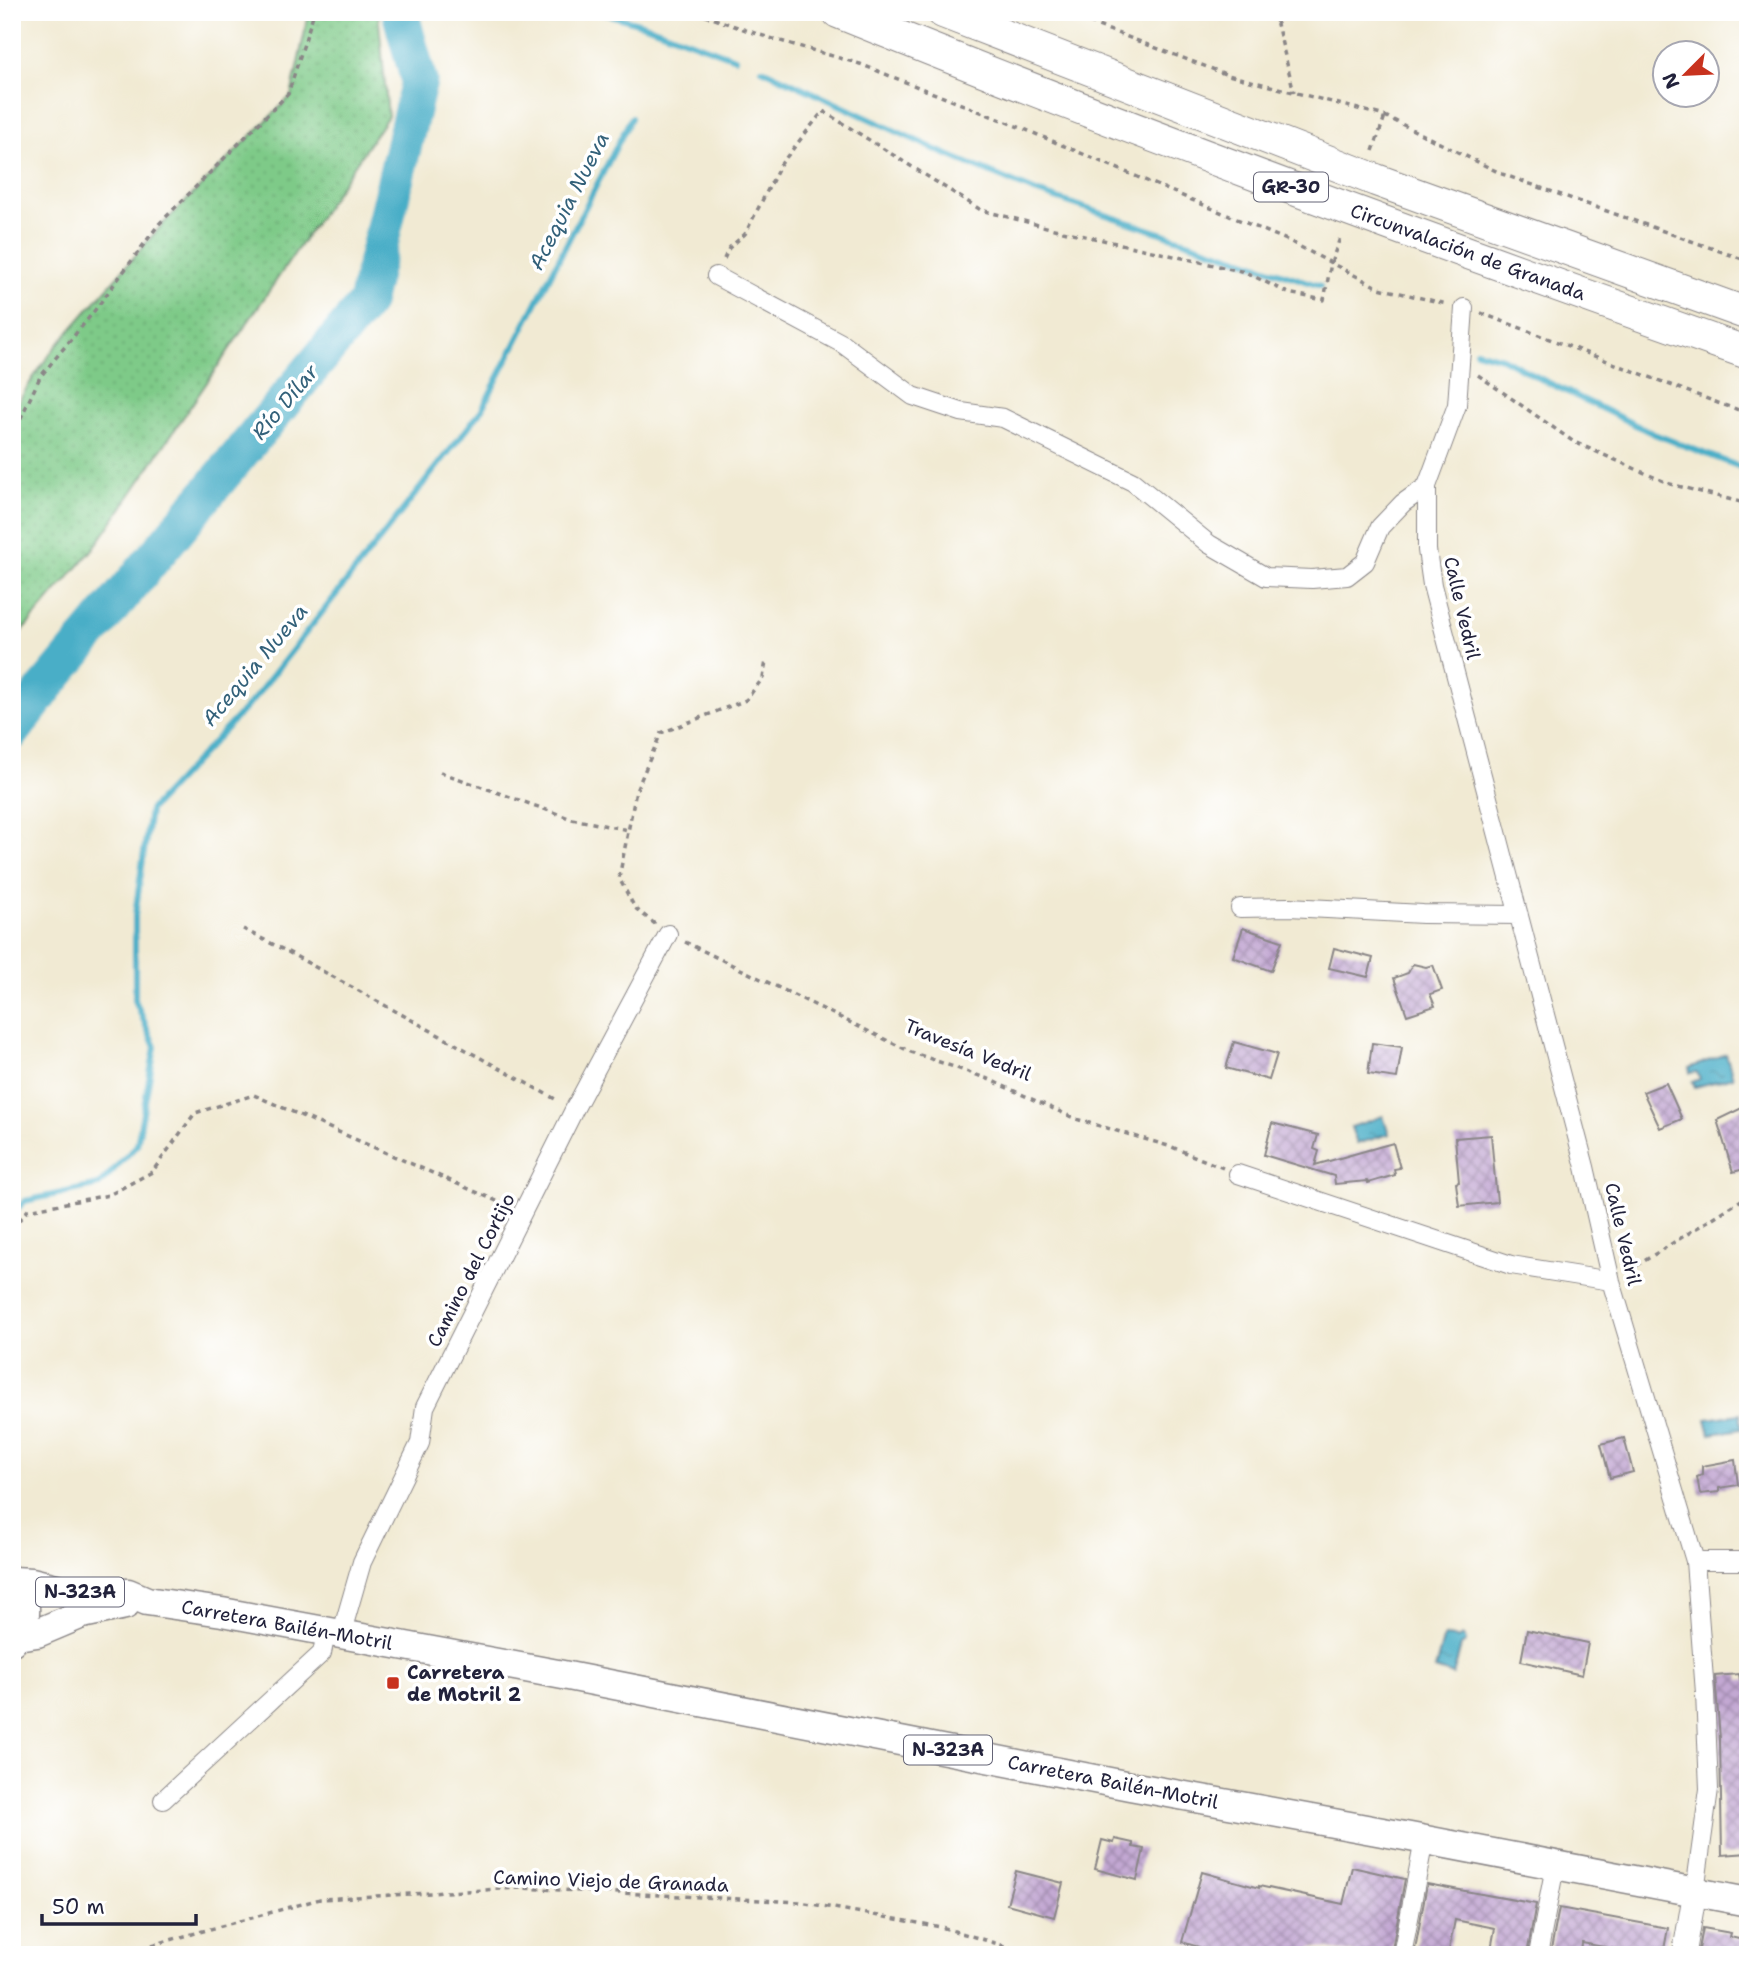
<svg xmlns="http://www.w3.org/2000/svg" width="1760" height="1967" viewBox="0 0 1760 1967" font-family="'Shantell Sans',sans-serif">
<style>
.grass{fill:url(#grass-dots);stroke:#507662;stroke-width:2}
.water{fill:url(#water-ripples);stroke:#356881;stroke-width:2}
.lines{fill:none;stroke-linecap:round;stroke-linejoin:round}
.stream{stroke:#48aec7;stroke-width:6}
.river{stroke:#48aec7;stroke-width:37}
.building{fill:url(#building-cross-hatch)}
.minor-casing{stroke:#8a8687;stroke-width:20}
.tertiary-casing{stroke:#8a8687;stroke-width:25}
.primary-casing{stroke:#8a8687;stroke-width:31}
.motorway-casing{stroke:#8a8687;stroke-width:34}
.path{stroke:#8a8687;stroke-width:3.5;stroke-dasharray:5 5;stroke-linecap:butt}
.minor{stroke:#fff;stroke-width:18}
.tertiary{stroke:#fff;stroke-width:23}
.primary{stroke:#fff;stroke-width:28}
.motorway{stroke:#fff;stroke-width:32}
.poi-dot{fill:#c8321e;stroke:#fff;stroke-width:2.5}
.labels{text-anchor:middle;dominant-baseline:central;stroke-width:7;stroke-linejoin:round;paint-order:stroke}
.shield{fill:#fff;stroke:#646476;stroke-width:2}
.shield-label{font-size:18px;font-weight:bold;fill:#22223b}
.street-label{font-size:19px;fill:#22223b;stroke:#fff}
.poi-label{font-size:19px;font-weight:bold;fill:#22223b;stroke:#fff;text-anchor:start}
.water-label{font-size:21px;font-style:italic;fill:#33617a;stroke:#fff}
</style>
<defs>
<pattern id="grass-dots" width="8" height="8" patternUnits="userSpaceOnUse" patternTransform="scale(1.75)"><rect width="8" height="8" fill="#7eca88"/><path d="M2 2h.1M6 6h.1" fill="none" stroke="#6dad76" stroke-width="1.8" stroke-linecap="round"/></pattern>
<pattern id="water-ripples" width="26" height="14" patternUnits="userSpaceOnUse" patternTransform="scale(1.75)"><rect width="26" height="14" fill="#48aec7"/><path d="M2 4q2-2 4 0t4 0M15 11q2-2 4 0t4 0" fill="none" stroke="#3c8da3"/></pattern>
<pattern id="building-cross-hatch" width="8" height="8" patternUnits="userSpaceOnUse" patternTransform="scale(1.75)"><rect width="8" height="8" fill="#c3a8d3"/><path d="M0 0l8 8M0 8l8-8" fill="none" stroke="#9e88ac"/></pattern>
</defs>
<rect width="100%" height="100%" fill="#fff"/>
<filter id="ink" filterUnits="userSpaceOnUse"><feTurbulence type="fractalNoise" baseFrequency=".0143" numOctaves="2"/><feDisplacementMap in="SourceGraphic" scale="14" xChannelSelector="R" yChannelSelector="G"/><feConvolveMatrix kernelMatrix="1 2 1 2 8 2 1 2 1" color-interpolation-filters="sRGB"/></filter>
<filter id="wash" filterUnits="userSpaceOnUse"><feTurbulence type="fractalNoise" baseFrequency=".00686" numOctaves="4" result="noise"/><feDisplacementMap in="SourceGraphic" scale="28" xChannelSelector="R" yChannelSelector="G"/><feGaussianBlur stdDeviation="1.57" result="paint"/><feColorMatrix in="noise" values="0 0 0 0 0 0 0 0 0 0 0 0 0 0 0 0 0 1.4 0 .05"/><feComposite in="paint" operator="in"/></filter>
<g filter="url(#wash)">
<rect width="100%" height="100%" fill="#f1ead3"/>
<path class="grass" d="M309,12H378L388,116L95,547L12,643V412L33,378L53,350L161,226L291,96Z"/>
<path class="water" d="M1726,1054L1733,1077L1695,1087L1692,1082L1700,1079L1697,1072L1690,1073L1689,1068Z
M1383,1116L1389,1134L1357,1144L1351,1127Z
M1740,1414L1742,1429L1710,1434L1706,1419Z
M1444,1636L1457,1639L1463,1636L1466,1640V1643L1461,1646L1453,1675L1435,1669Z"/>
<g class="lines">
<path class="stream" d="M600,12L645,25L735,58
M762,69L943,153L1034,191L1320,286
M1476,351L1502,358L1543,380L1654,434L1748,470
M12,1214L25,1201L99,1185L137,1145L155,1047L135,1000V915L150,810L253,700L481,411L631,118"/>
<path class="river" d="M12,732L46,687L366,303L419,81L400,12"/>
</g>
<g id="blocks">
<path class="building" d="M1243,928L1282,941L1271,971L1233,957Z
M1334,948L1373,958L1368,977L1329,968Z
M1413,964L1426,967L1433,965L1442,990L1430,994L1435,1006L1407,1015L1394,978L1408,973Z
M1234,1042L1277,1054L1269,1080L1226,1068Z
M1372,1043L1402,1047L1397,1078L1368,1074Z
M1666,1083L1682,1119L1660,1128L1643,1092Z
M1748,1105V1168L1733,1172L1717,1120Z
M1272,1123L1318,1135L1314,1149L1319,1151L1315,1165L1393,1143L1400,1168L1394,1169L1395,1175L1368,1183L1367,1181L1335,1184L1334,1176L1264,1155Z
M1491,1135L1497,1202L1459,1206L1456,1183L1459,1182L1455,1138Z
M1624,1438L1633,1472L1610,1478L1601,1444Z
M1735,1460L1738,1485L1719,1488V1492L1700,1494L1697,1477L1702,1475V1466Z
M1527,1630L1588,1643L1582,1675L1521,1661Z
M1739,1674L1740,1680L1748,1679V1853L1722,1855L1720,1739L1715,1676Z
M1115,1839L1133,1843V1847L1144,1849L1137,1880L1095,1869L1102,1840L1114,1843Z
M1352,1867L1405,1879L1391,1955H1356V1953L1312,1947L1310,1955H1225L1182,1942L1202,1872L1259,1888V1886L1343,1904Z
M1016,1871L1063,1883L1054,1917L1007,1904Z
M1427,1884L1536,1904L1527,1955H1490L1495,1928L1455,1920L1448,1955H1414Z
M1559,1908L1668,1928L1663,1955H1647L1582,1943L1581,1955H1550Z
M1703,1928L1731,1933L1730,1937L1748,1941V1955H1698Z"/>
</g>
</g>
<g filter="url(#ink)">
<use href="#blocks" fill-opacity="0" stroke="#8a8687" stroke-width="2"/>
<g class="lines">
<defs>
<path id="minor" d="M716,276L843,344L913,396L961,412L1003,418L1133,482L1209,544L1266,577L1312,579L1347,576L1365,562L1380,527L1403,503L1427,486
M1464,308L1457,405L1427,486V550L1432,585L1585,1167L1611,1281L1695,1561L1705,1693L1709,1789L1695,1891
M1240,908L1289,907L1423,914L1519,915
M1238,1174L1511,1265L1611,1281
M1695,1561H1748
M341,1635L362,1562L420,1443L425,1407L574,1110L668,934
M163,1800L322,1653L326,1633
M1402,1955L1424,1840
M1538,1955L1555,1866"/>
<path id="tertiary" d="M1684,1955L1695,1891"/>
<path id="primary" d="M12,1580C29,1598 30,1623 12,1641
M13,1581L32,1582L73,1592L128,1593L147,1601L222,1612L563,1675L1130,1786L1410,1837L1748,1902
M17,1636L37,1633L82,1614L125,1605"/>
<path id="motorway" d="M838,12C1138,134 1442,245 1748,353
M943,12L1376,180L1748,314"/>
</defs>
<use href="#minor" class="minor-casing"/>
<use href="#tertiary" class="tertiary-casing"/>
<use href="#primary" class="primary-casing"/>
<use href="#motorway" class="motorway-casing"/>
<path class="path" d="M695,12L760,35L860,64L1024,129L1289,241L1379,288L1447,304
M1061,12L1228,75L1385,116L1502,174L1748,261
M1274,12L1294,92
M1373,151L1385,116
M724,259L729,248L745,234L781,164L823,111L981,210L1054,229L1245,272L1288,293L1324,300L1331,263L1341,235
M1481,313L1718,403L1748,413
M1478,375L1574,442L1670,484L1748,504
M12,437L40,377L92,314L159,224L288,94L314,12
M440,772L572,819L628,830
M655,924L635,908L619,878L636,791L661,733L746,700L763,678L766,661
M243,929L288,952L557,1100
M685,942L911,1052L988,1079L1076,1119L1172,1147L1223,1168
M12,1228L28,1210L109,1195L152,1172L195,1113L254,1095L506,1205
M1628,1271L1748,1196
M103,1955L141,1948L320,1899L520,1888L800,1902L941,1927L1035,1955"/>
<use href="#minor" class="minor"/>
<use href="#tertiary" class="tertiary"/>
<use href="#primary" class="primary"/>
<use href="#motorway" class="motorway"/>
</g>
</g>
<rect class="poi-dot" x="386" y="1676" width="14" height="14" rx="3.5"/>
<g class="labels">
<g class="shield">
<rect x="1254" y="172.5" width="74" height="29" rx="5"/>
<rect x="36" y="1577.5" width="88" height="29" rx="5"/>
<rect x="904" y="1735.5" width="88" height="29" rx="5"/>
</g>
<g class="shield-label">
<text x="1291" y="187">GR-30</text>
<text x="80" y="1592">N-323A</text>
<text x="948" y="1750">N-323A</text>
</g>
<g class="street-label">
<text transform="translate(1468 252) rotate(20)">Circunvalación de Granada</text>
<text transform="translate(1462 608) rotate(77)">Calle Vedril</text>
<text transform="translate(968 1050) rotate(22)">Travesía Vedril</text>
<text transform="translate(1623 1234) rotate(77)">Calle Vedril</text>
<text transform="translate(471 1270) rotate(-63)">Camino del Cortijo</text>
<text transform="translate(287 1625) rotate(10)">Carretera Bailén-Motril</text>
<text transform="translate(1113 1782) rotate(11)">Carretera Bailén-Motril</text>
<text transform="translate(611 1881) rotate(2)">Camino Viejo de Granada</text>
</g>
<g class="poi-label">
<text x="407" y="1672">Carretera<tspan x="407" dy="22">de Motril 2</tspan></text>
</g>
<g class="water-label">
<text transform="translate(569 201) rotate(-63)">Acequia Nueva</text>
<text transform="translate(285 402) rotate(-50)">Río Dílar</text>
<text transform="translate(255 665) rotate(-50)">Acequia Nueva</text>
</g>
</g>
<rect width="1760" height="1967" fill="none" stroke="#fff" stroke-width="42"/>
<g transform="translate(1686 74) rotate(246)"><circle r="33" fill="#ffffff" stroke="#a7a7b1" stroke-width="2"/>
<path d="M0-5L12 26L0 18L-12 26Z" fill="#c8321e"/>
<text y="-10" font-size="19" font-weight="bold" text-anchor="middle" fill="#22223b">N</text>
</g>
<path d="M42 1914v10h154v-10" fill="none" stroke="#22223b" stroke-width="3.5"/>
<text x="52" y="1914" font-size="21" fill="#22223b" stroke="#ffffff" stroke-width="5" paint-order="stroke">50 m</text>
</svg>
